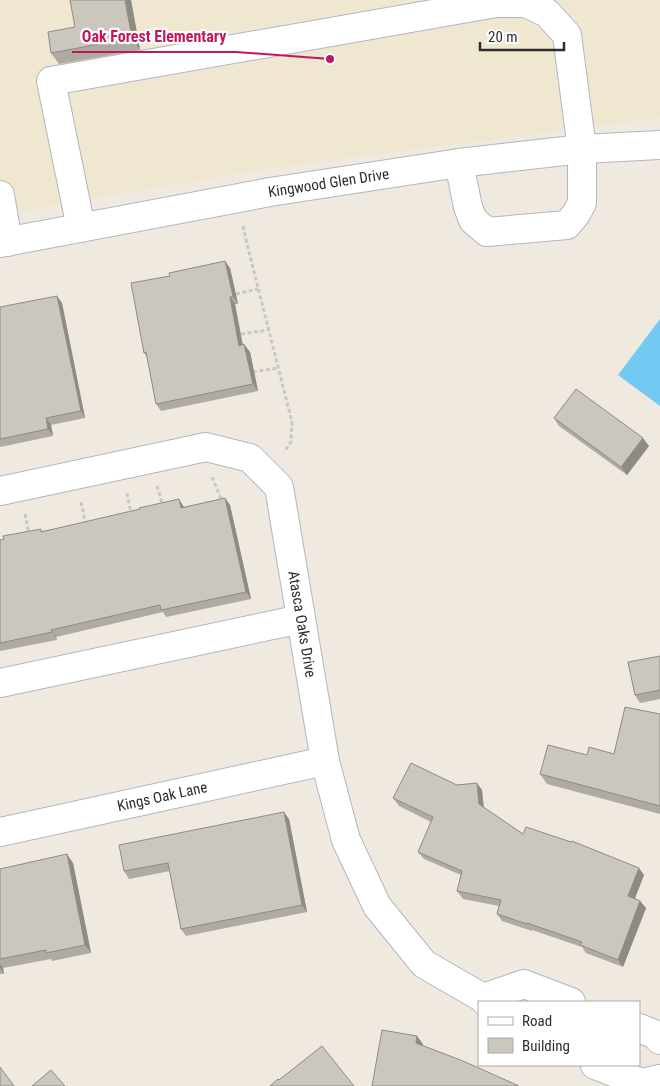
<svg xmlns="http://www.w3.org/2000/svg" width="660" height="1086" viewBox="0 0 660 1086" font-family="'Roboto Condensed',sans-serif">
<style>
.education{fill:#f0e7d0}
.water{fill:#72caf2}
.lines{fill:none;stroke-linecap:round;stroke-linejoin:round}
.minor-casing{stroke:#b3b6c1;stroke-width:30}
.path{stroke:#c8c8c8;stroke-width:3;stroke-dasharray:4 2.5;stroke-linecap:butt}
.minor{stroke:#fff;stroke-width:28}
.wall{fill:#afaba3}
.shaded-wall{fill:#8e8b85}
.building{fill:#cbc7be;stroke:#8e8b85}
.labels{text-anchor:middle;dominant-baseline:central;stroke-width:4.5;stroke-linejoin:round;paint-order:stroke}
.street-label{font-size:15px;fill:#2d2d2d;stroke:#fff}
.leader{fill:none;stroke:#c2185b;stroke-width:2}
.callout-dot{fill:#c2185b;stroke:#fff;stroke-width:2}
.callout-label{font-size:16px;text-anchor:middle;font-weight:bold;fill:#c2185b;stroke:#fff;stroke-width:4.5;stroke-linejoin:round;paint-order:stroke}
</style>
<rect width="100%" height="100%" fill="#efe9e0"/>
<path class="education" d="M0,0H660V118L265,169L0,215Z"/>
<path class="water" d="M660,319V406L618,375Z"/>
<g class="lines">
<defs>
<g id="minor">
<path d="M0,195L8,242"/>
<path d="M81,228L51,81L496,3H526L547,13L567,35L582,149V203L576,214L567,225L487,232L473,220L468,207L459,163"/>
<path id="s1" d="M0,243L270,192L459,163L582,149L660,145"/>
<path id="s2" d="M0,491L206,447L250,458L279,487L325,761L346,840L377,906L424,964L483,998L486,1002"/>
<path d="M0,683L301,619"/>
<path id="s3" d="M0,832L325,761"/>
<path d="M483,998L524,984L571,1002"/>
<path d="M639,1028L654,1034L660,1040"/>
<path d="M595,1065L642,1083L660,1079"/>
</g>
</defs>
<use href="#minor" class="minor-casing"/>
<path class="path" d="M243,226L248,248L292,422L291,442L284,452
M236,294L258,289
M241,334L268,330
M253,372L278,368
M212,477L222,501
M157,486L163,507
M127,493L131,513
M81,502L86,526
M25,514L29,535"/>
<use href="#minor" class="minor"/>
</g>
<path class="wall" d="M131,0L140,50L59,64L51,53L75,27Z
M230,268L238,304H235L243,345L250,352L258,391L161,411L156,404L147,357L144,353Z
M62,303L85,418L51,425L53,436L0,447V307Z
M554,418L649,446L627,475L559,426Z
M225,498L230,505L251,599L166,617L163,612L56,637L57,640L0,651V540L42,531L184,507Z
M660,656V699L640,703L635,695Z
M660,714V814L547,784L540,774L587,755L614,754Z
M457,785L482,790L484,808L523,834L644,875L635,898L640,901L646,908L623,967L586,953L582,947L532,930V931L502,921L497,914L499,906L463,899L457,891L461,875L424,859L418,852L431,822L399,806L393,798Z
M289,819L307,912L186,936L181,929L170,871L129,879L124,871Z
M73,863L91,953L52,961L51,959L3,968L4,974H0V869Z"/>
<path class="shaded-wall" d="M125,0H131L140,50L132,38Z
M225,261L230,268L238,304L233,296Z
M57,296L62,303L85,418L81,411Z
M230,297L235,304L244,353L239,346Z
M244,344L250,352L258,391L253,384Z
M46,418L51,425L53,436L48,429Z
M643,438L649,446L627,475L621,467Z
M225,498L230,505L251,599L246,592Z
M179,499L184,507L181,508Z
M51,630L56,637L57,640L52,632Z
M477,783L482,790L484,812L479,804Z
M284,812L289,819L307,912L302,905Z
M67,854L73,863L91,953L85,945Z
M639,868L644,875L633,903L628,896Z
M640,901L646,908L623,967L618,960Z
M0,964L3,968L4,974L0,968Z
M417,1036L423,1044L421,1051L416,1043Z"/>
<path class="building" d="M70,0H125L132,38L51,53L48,32L75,27Z
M225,261L233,296L230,297L239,346L244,344L253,384L156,404L146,352L144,353L131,283L170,276L169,273Z
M57,296L81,411L46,418L48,429L0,439V307Z
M576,389L643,438L621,467L554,418Z
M225,498L246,592L161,610L160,605L51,630L52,632L0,643V540L4,539L3,536L41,529V532L140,509L139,508L179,499L181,508Z
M660,656V690L635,695L628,662Z
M625,707L660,714V806L540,774L548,745L587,755L589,747L614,754Z
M411,763L457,785L477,783L479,804L523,834L526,827L571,842L572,841L639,868L628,896L640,901L618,960L580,945L582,942L527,923V924L497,914L501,900L457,891L462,871L418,852L433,817L393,798Z
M284,812L302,905L181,929L168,863L124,871L119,845Z
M67,854L85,945L46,953V950L0,959V869Z
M382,1030L417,1036L416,1043L463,1061L519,1086H372Z
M322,1046L354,1086H270L278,1079L279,1080Z
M0,1067L14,1086H0Z
M51,1070L65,1086H32Z"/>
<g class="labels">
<g class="street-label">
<text stroke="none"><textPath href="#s1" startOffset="334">Kingwood Glen Drive</textPath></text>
<text stroke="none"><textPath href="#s2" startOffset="436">Atasca Oaks Drive</textPath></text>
<text stroke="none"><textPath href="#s3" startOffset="166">Kings Oak Lane</textPath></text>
</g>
</g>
<path class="leader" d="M330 59L236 52H72"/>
<circle class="callout-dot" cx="330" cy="59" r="5"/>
<g class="callout-label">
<text x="154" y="42">Oak Forest Elementary</text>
</g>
<rect x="478" y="1001" width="162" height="65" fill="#ffffff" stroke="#ababab"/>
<rect x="488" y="1017" width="25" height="8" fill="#ffffff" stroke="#ababab"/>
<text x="522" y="1026" font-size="15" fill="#2d2d2d">Road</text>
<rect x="488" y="1038" width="25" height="15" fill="#cbc7be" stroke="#ababab"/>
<text x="522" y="1051" font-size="15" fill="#2d2d2d">Building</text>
<path d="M480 42v8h84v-8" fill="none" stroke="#2d2d2d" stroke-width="2.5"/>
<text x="488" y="42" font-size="15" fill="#2d2d2d" stroke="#ffffff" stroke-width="4" paint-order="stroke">20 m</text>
</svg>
